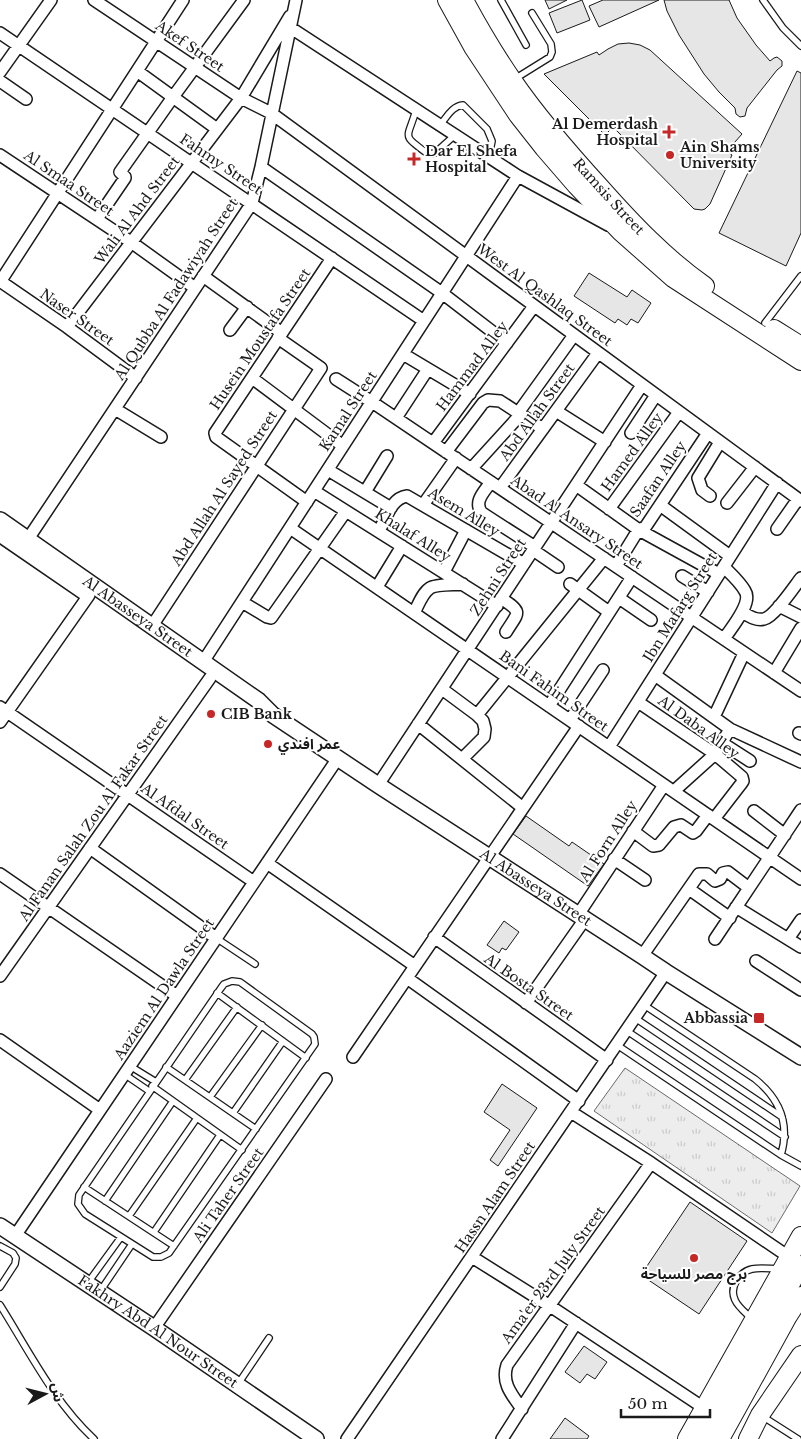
<svg xmlns="http://www.w3.org/2000/svg" width="801" height="1439" viewBox="0 0 801 1439" font-family="'Libre Baskerville','Noto Sans Arabic',serif">
<style>
.grass{fill:url(#grass-tufts);stroke:#6a6a6a}
.building{fill:#e6e6e6;stroke:#1a1a1a}
.lines{fill:none;stroke-linecap:round;stroke-linejoin:round}
.lane-casing{stroke:#1a1a1a;stroke-width:8}
.street-casing{stroke:#1a1a1a;stroke-width:14}
.secondary-casing{stroke:#1a1a1a;stroke-width:18}
.primary-casing{stroke:#1a1a1a;stroke-width:20}
.lane{stroke:#fff;stroke-width:5.5}
.street{stroke:#fff;stroke-width:11}
.secondary{stroke:#fff;stroke-width:15}
.primary{stroke:#fff;stroke-width:18}
.poi-dot{fill:#c62828;stroke:#fff;stroke-width:2}
.labels{text-anchor:middle;dominant-baseline:central;stroke-width:4;stroke-linejoin:round;paint-order:stroke}
.street-label{font-size:14px;fill:#1a1a1a;stroke:#fff}
.poi-label{font-size:14px;font-weight:bold;fill:#1a1a1a;stroke:#fff;text-anchor:start}
</style>
<defs>
<pattern id="grass-tufts" width="24" height="20" patternUnits="userSpaceOnUse" patternTransform="scale(1.25)"><rect width="24" height="20" fill="#ededed"/><path d="M3 7l-1-3M5 7V3M7 7l1-3M15 17l-1-3M17 17v-4M19 17l1-3" fill="none" stroke="#cbcbcb"/></pattern>
</defs>
<rect width="100%" height="100%" fill="#fff"/>
<path class="grass" d="M625,1068L800,1186L772,1233L594,1111Z"/>
<path class="building" d="M545,0H567L549,9Z
M582,0L590,20L557,33L549,13Z
M603,0H659L599,27L589,6Z
M664,0H729L737,18L756,45L770,61L774,58L777,57L782,61V66L777,70L747,108L745,116L740,117L736,114L735,108L719,92L704,74L679,35L667,11Z
M629,43L640,45L650,50L742,134L727,151L732,155L710,204L705,209L702,210L694,209L613,127L605,135L544,74L597,52L599,55L608,49L618,44Z
M797,71L801,73V233L786,266L719,233Z
M589,273L627,297L632,290L651,303L638,323L631,319L627,325L618,319L615,323L574,296Z
M526,816L569,846L572,842L604,864L588,886L513,834Z
M504,921L519,932L506,950L502,948L499,953L487,945Z
M502,1084L537,1108L498,1166L490,1160L510,1130L484,1112Z
M690,1202L747,1241L699,1314L641,1275Z
M584,1346L607,1362L595,1379L587,1374L580,1383L565,1372Z
M565,1418L589,1436L587,1439H550Z"/>
<g class="lines">
<defs>
<path id="lane" d="M501,0L526,45
M763,0L783,28L801,46
M513,80L550,57L552,52L551,44L532,13
M416,110C408,139 400,134 428,154L435,153L455,135
M440,125C447,117 452,106 463,105L487,129L492,141L489,156
M765,323L801,276
M216,938L255,964
M232,981L240,982L312,1034L314,1037L315,1044L169,1253L161,1257H153L85,1214L78,1204L79,1195L221,988L224,984Z
M217,993L306,1058
M644,1005L755,1079C780,1099 790,1124 781,1155
M635,1018L782,1117
M627,1031L785,1137
M617,1045L781,1155L801,1166
M130,1066L156,1082
M166,1067L256,1129
M124,1074L149,1091
M185,1080L237,1007
M152,1086L242,1150
M210,1097L262,1025
M233,1113L283,1041
M84,1187L174,1246
M105,1201L173,1101
M129,1216L197,1118
M154,1232L220,1135
M0,1246L13,1253L16,1258L15,1264L0,1287
M87,1284L121,1237
M101,1290L132,1244
M0,1305C29,1351 54,1402 94,1439
M751,1318C746,1313 738,1307 735,1300C729,1287 739,1272 752,1269C761,1267 771,1269 780,1269
M238,1384L269,1338
M762,1416L798,1439"/>
<path id="street" d="M94,0L241,98L271,113L801,501
M291,28L518,176L608,225
M0,33L424,321
M137,71L217,129
M0,72L51,0
M0,81L26,99
M0,155L131,242L195,288
M261,167L442,293L507,343
M97,219L125,178V177L120,172L173,97L244,0
M203,276L282,333
M0,281L67,327L136,378
M0,282L183,0
M67,327L241,98L290,16
M230,330L247,307
M403,354L470,394
M252,378L343,446
M336,379L372,402L801,691
M115,409L161,437
M556,411L605,442
M518,413L574,335
M396,418L428,369
M631,433L656,395
M433,443L534,306
M446,452L483,403L488,400L500,401L543,429
M471,469L521,414
M328,470L391,508
M491,482C484,492 473,502 482,513L535,547
M576,485L639,530L719,574
M500,488L598,353
M314,491L497,606
M365,492L387,456
M710,496L702,490L698,478L720,442
M307,502L216,437L215,433L332,258
M727,503L755,467
M423,505L456,458
M660,505L730,556
M609,509L679,412
M290,528L801,879
M777,529L798,499
M379,531C386,519 391,498 407,496L524,564
M28,539L252,203L261,167L296,0
M533,550L558,567
M616,566L637,532L646,526L708,433
M444,572L466,530
M682,576L708,592
M570,584L609,612
M377,587L402,546
M501,598C523,613 519,611 506,632
M619,598L651,620
M242,602L267,617L271,618L346,511
M779,606L801,617
M742,612C749,616 756,621 764,619C774,617 794,587 801,578
M414,613C418,606 422,593 430,588C436,584 455,585 463,584
M152,626L321,368L278,338
M724,639C731,628 753,603 745,591C740,582 731,574 724,567
M203,662L518,176
M774,673L801,628
M655,675L730,729L801,762
M442,689L477,715L483,721L485,729L484,737L462,759
M638,702L715,754L742,777L743,781L741,784L714,819
M549,706L632,577
M0,707L254,882
M477,715L604,558
M714,717L744,653
M570,720L603,670
M0,722L89,595
M418,724L523,808
M799,733L801,734
M722,743L750,761
M609,747L777,483
M378,785L642,385
M674,791L715,754L730,729
M754,811L785,835
M633,831L653,846L659,845L674,827L681,825L693,833L696,831L708,815
M90,848L216,938
M614,859L645,880
M267,863L415,966
M0,874L177,996
M689,889L730,918
M736,907L801,947
M578,915L664,785
M434,937L607,1060
M715,939L801,810
M788,939L801,920
M642,956L699,874H707L715,881L720,879L723,873L728,872L749,888
M756,961L801,990
M0,976L210,678
M407,978L579,1101
M526,1003L585,919
M0,1040L100,1110
M353,1057L579,726
M571,1112L651,1163L789,1257
M15,1236L338,758
M472,1257L550,1306L704,1408
M154,1328L326,1079
M522,1409C512,1395 501,1383 507,1365L651,1163
M347,1439L666,972
M502,1439L576,1323"/>
<g id="secondary">
<path id="s1" d="M0,520L259,701L273,715L378,785L642,956L666,972L801,1057"/>
<path d="M0,534L86,593"/>
<path id="s2" d="M0,1226L154,1328L316,1439"/>
</g>
<g id="primary">
<path d="M447,0L473,47L518,115L544,148L576,185L621,232L673,278L801,361"/>
<path id="s3" d="M464,0C479,28 495,55 513,81C539,119 569,153 600,187C632,223 665,258 705,286"/>
<path d="M774,329L801,346"/>
<path d="M687,1439L801,1236"/>
<path d="M704,1439L801,1265"/>
<path d="M720,1439L788,1316L801,1296"/>
<path d="M748,1439L760,1415L801,1355"/>
</g>
</defs>
<use href="#lane" class="lane-casing"/>
<use href="#street" class="street-casing"/>
<use href="#secondary" class="secondary-casing"/>
<use href="#primary" class="primary-casing"/>
<use href="#lane" class="lane"/>
<use href="#street" class="street"/>
<use href="#secondary" class="secondary"/>
<use href="#primary" class="primary"/>
</g>
<g class="poi-dot">
<path d="M666.5 124.5h5v5h5v5h-5v5h-5v-5h-5v-5h5z"/>
<circle cx="670" cy="155" r="5"/>
<path d="M411.5 151.5h5v5h5v5h-5v5h-5v-5h-5v-5h5z"/>
<circle cx="211" cy="714" r="5"/>
<circle cx="268" cy="744" r="5"/>
<rect x="753" y="1012" width="12" height="12" rx="2.5"/>
<circle cx="694" cy="1258" r="5"/>
</g>
<g class="labels">
<g class="street-label">
<text transform="translate(190 46) rotate(34)">Akef Street</text>
<text transform="translate(221 164) rotate(34)">Fahmy Street</text>
<text transform="translate(69 183) rotate(34)">Al Smaa Street</text>
<text stroke="none"><textPath href="#s3" startOffset="245">Ramsis Street</textPath></text>
<text transform="translate(137 210) rotate(-53)">Wali Al Ahd Street</text>
<text transform="translate(176 289) rotate(-57)">Al Qubba Al Fadawiyah Street</text>
<text transform="translate(545 295) rotate(36)">West Al Qashlaq Street</text>
<text transform="translate(77 317) rotate(35)">Naser Street</text>
<text transform="translate(260 339) rotate(-56)">Husein Moustafa Street</text>
<text transform="translate(472 366) rotate(-53)">Hammad Alley</text>
<text transform="translate(348 411) rotate(-57)">Kamal Street</text>
<text transform="translate(537 412) rotate(-54)">Abd Allah Street</text>
<text transform="translate(632 452) rotate(-54)">Hamed Alley</text>
<text transform="translate(658 479) rotate(-56)">Saafan Alley</text>
<text transform="translate(224 488) rotate(-57)">Abd Allah Al Sayed Street</text>
<text transform="translate(464 512) rotate(31)">Asem Alley</text>
<text transform="translate(577 522) rotate(34)">Abad Al Ansary Street</text>
<text transform="translate(413 535) rotate(32)">Khalaf Alley</text>
<text transform="translate(498 577) rotate(-57)">Zehni Street</text>
<text transform="translate(680 607) rotate(-58)">Ibn Mafarg Street</text>
<text stroke="none"><textPath href="#s1" startOffset="168">Al Abasseya Street</textPath></text>
<text transform="translate(554 691) rotate(35)">Bani Fahim Street</text>
<text transform="translate(699 727) rotate(36)">Al Daba Alley</text>
<text transform="translate(185 816) rotate(35)">Al Afdal Street</text>
<text transform="translate(93 818) rotate(-55)">Al Fanan Salah Zou Al Fakar Street</text>
<text transform="translate(608 841) rotate(-57)">Al Forn Alley</text>
<text stroke="none"><textPath href="#s1" startOffset="650">Al Abasseya Street</textPath></text>
<text transform="translate(529 987) rotate(35)">Al Bosta Street</text>
<text transform="translate(164 989) rotate(-56)">Aaziem Al Dawla Street</text>
<text transform="translate(228 1195) rotate(-55)">Ali Taher Street</text>
<text transform="translate(495 1197) rotate(-56)">Hassn Alam Street</text>
<text transform="translate(553 1275) rotate(-54)">Ama'er 23rd July Street</text>
<text stroke="none"><textPath href="#s2" startOffset="190">Fakhry Abd Al Nour Street</textPath></text>
</g>
<g class="poi-label">
<text x="658" y="124" text-anchor="end">Al Demerdash<tspan x="658" dy="16">Hospital</tspan></text>
<text x="680" y="147">Ain Shams<tspan x="680" dy="16">University</tspan></text>
<text x="425" y="151">Dar El Shefa<tspan x="425" dy="16">Hospital</tspan></text>
<text x="221" y="714">CIB Bank</text>
<text x="278" y="744">عمر افندي</text>
<text x="748" y="1018" text-anchor="end">Abbassia</text>
<text x="694" y="1274" text-anchor="middle">برج مصر للسياحة</text>
</g>
</g>
<g transform="translate(45 1394) rotate(83)" stroke="#ffffff" stroke-width="4" paint-order="stroke">
<path d="M0-4L9 19L0 12L-9 19Z" fill="#1a1a1a"/>
<text y="-8" font-size="14" font-weight="bold" text-anchor="middle" fill="#1a1a1a">ش</text>
</g>
<path d="M621 1409v8h89v-8" fill="none" stroke="#1a1a1a" stroke-width="2.5"/>
<text x="628" y="1409" font-size="15" fill="#1a1a1a" stroke="#ffffff" stroke-width="4" paint-order="stroke">50 m</text>
</svg>
